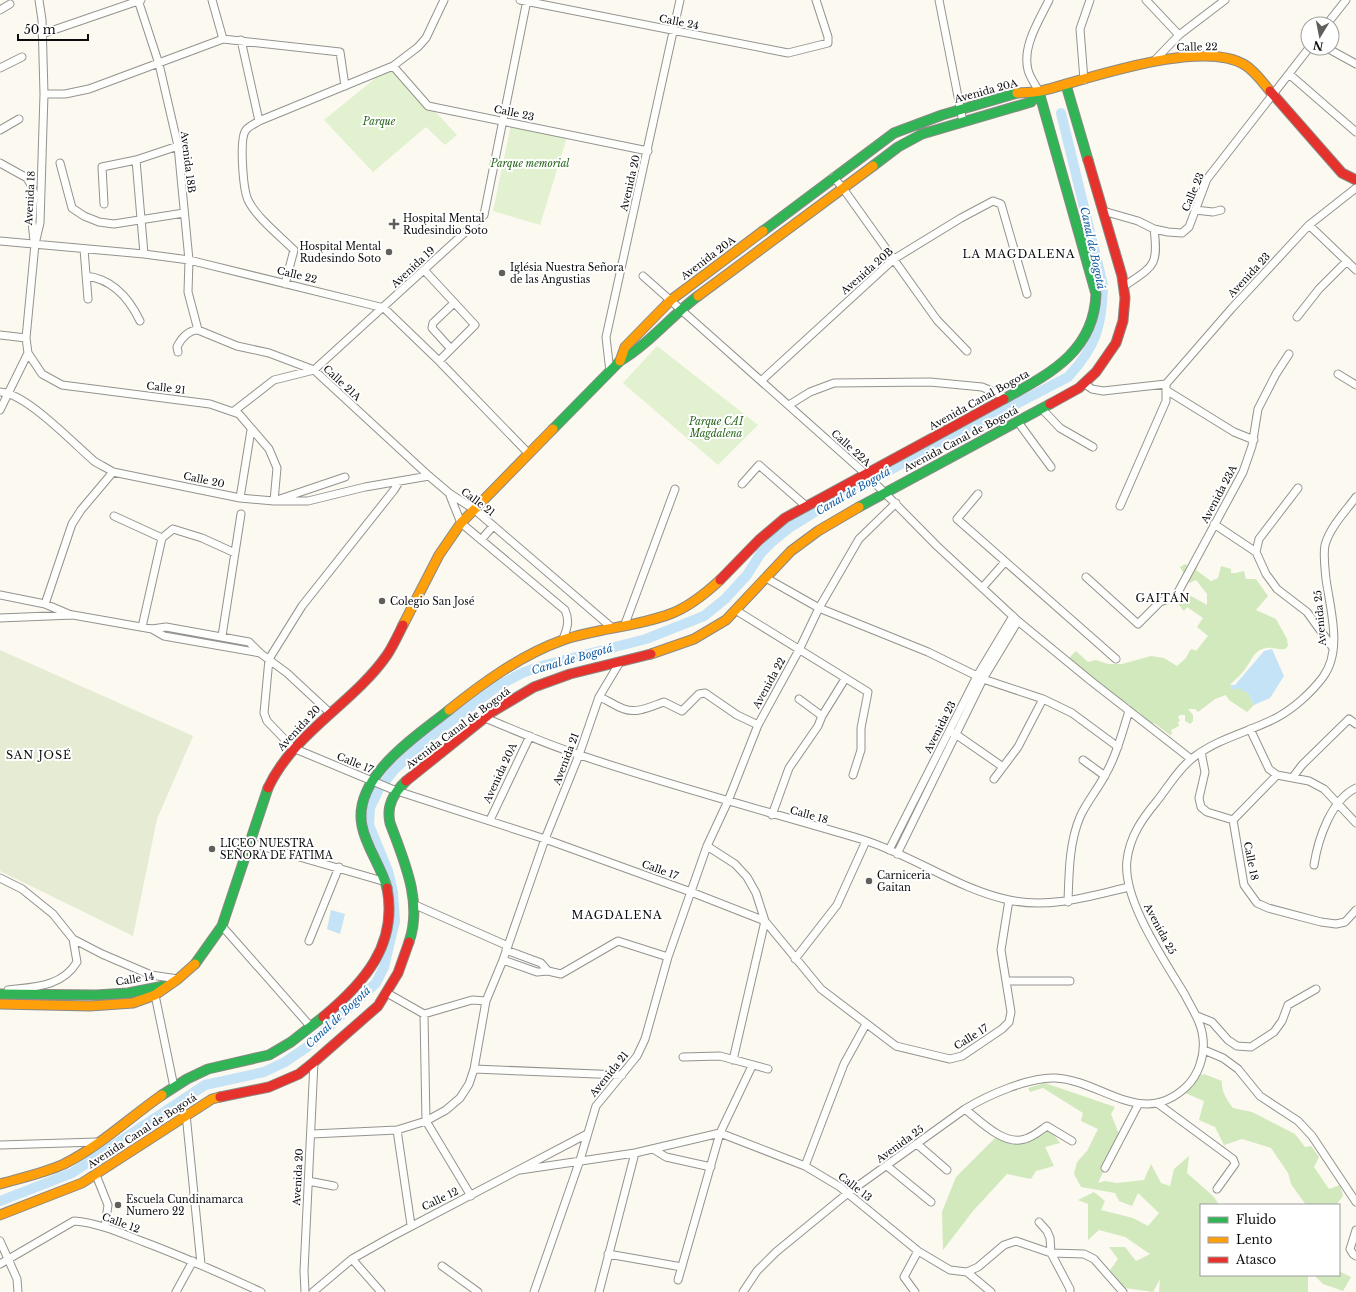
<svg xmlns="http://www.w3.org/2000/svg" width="1356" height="1292" viewBox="0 0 1356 1292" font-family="'Libre Baskerville',serif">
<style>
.green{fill:#e2f1cf}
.forest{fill:#d2e9bd}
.cemetery{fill:#e6ecd3}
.water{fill:#c5e3f6}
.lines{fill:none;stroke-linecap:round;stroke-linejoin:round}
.canal{stroke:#c5e3f6;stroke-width:10}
.street-casing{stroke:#94938f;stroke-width:9}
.fast-casing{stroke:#8a8985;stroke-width:11}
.slow-casing{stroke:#8a8985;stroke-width:11}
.jam-casing{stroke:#8a8985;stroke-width:11}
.street{stroke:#fefefd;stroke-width:7}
.fast{stroke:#30b455;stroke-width:9}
.slow{stroke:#ff9f0a;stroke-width:9}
.jam{stroke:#e5322d;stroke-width:9}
.poi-dot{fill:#605f5c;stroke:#fff;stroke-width:1.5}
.labels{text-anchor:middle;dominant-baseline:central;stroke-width:4;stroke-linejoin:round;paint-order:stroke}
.street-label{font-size:10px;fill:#0c0c0c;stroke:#fff}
.park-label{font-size:10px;font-style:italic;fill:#27661a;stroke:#fff}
.poi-label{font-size:10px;fill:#0c0c0c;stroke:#fff;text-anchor:start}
.water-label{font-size:11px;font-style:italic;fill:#115da3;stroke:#fff}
.neighbourhood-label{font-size:11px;letter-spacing:1px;fill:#0c0c0c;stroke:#fff}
</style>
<rect width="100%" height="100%" fill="#fbf9f0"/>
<path class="green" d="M394,63L429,105L457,135L445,145L426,127L373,172L324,120Z
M511,125L567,137L540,225L493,211Z
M657,346L758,425L718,465L623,383Z"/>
<path class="forest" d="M1201,557L1196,570L1211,581L1218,578L1221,566L1231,569V573H1236L1244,571L1246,579H1256L1268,596L1256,610L1276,619L1287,639L1288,646L1285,649C1278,650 1273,647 1266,648C1253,650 1251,663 1243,672C1239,676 1234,681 1230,685L1233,690L1239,687L1247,691L1254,705L1247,712L1229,700L1226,695L1215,699L1198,712L1195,709H1188L1193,715V721L1190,724L1185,721V715H1180L1178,717L1180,721L1178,722L1179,726L1171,730L1172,734L1170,735L1154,723L1151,725L1138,711L1132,712L1130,705L1111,694L1089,674L1085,671L1080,673L1070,662L1069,658L1076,651L1088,662L1096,660L1108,664H1122L1151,656L1164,658L1177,666L1186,658L1190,650L1192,649L1196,651L1208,636L1197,627L1203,618L1187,607L1184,611L1174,599L1179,592H1184L1207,605V594L1196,580L1189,583L1180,567L1185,564L1190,568L1195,560Z
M1204,1074L1222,1081C1221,1091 1227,1100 1233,1108L1252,1112L1295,1134L1305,1147L1311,1146L1319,1157L1314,1167L1329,1189L1340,1185L1343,1196L1336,1205H1306L1291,1184L1288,1173L1271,1148L1242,1139L1224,1145L1215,1127L1199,1120L1204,1101L1185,1093L1193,1078Z
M1045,1083L1115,1107L1111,1114L1119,1134L1103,1162L1104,1170L1098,1183L1105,1181L1117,1183L1144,1180L1151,1164L1161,1183L1170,1186L1174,1169L1189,1156L1187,1173L1214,1197L1219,1205H1201V1275H1308V1292H1159L1160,1279L1153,1292L1125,1288L1110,1270L1118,1259L1109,1247H1125L1136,1261L1150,1254L1125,1237L1099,1230L1088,1240V1204L1078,1200L1094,1192L1105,1201L1101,1210L1133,1218L1148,1226L1159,1213L1138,1193L1132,1206L1119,1201L1115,1193L1081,1187L1074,1174L1077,1162L1087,1151L1098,1129L1081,1121L1083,1113L1043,1088L1030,1092L1028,1088Z
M1049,1128L1060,1143L1045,1147L1054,1166L1036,1171L1031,1179L1007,1174L973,1211L943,1250L942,1212L956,1177L998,1135L1021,1144Z
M1339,1271L1351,1277L1343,1291L1323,1284L1314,1275H1339Z"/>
<path class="cemetery" d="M0,650L193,736L157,819L133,936L0,871Z"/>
<path class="water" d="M1272,649L1284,676L1270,698L1254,705L1247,691L1245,693L1239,688L1233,690L1230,685H1235L1264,651Z
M331,910L345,914L340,934L327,929Z"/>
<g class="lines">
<path class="canal" d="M0,1201L72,1173L205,1085L264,1072L285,1062L307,1047L376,983L384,967L395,921L393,892L388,871L369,825L370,808L379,789L395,769L426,740L498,686L522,673L541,666L646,639L704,616L725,599L747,575L761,553L773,541L789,528L834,500L914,457L1068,377C1096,347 1102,326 1103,285L1061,113"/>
<defs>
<path id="street" d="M138,0L159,64L178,146L189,260L188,292L198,330
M212,0L223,39
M520,0L788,53L828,43V37L816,0
M939,0L963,122
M1146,0L1179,35
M0,10L10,4
M1327,24L1346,0
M42,34L141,0
M241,40L259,121
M1327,48L1356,64
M1155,60L1179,35L1225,0
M393,66L428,106L648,151
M0,68L22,57
M1289,74L1356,132
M1084,80L1080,29L1090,0
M1039,92C1036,85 1030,78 1028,70C1022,46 1039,21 1049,0
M44,94H65L89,89L223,39L340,52L345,86
M0,130L19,119
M136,160L144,254
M0,163L27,178L31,185L34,193L32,222L34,241
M60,163L72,208L84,216L99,222L114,224L184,213
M833,177L842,187L937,320L967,351
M104,204L102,167L136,160L178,146
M1195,210L1213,212L1221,210
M1103,211L1138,221L1154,229L1168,232L1182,233L1189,227L1207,179L1309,48
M1309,225L1356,270
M0,241L144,254L189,260L384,308L439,361L529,454
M84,249L88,299
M425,271L475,325L439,361
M86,276C113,279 129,298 140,321
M643,276L869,477L937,546L1018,621L1091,681L1191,759
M285,284L294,250C280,236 256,217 248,200C243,189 239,138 246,130C249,126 255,124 259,121L393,66L418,47L426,38L444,0
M1123,287C1153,266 1159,267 1154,229
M1297,317L1319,289L1347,261
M0,335L26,338
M450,348L432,328L433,323L454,303
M178,352L177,347C181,338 189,330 198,330L237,346L269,353L314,370L429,476L449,493L475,510L610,626
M28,353L42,374L62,385L210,404L239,414L269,449L277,468L274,501L345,477
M610,372L606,337L680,0
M1338,374L1356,385
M761,381L894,259L961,218L993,201L1001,204L1027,294
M1085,384L1092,389L1103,391L1166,384
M1166,390L1234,432L1254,440
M0,392C26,393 73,443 94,461C100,465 107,468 113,472L240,498L274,501H308L365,487L429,476
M789,405L810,392L834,383L930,382L982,387L1006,397
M1042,409L1060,428L1093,447
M0,410L28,353L26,338L35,244L40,223L44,94L42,20L39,0
M234,411L274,380L314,370L484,215L527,0
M1018,422L1051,467
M399,482L394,490L302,606L269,659L264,713L267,721L293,748L394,790L545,839L691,892L765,921L821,989L896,1046L950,1059L962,1056L1002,1029L1009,1022L1011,1012L1001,950L1009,900
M742,484L759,465L806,506
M449,493L461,523L565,610C570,621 567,629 563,639
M978,494L957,519L1116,659
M240,498L251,430
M1120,506L1166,401V384L1232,308L1309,225L1356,188
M114,516L162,538
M1214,524L1256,552L1266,574L1277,589L1307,612L1333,648
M481,540L493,526
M1256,552L1259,539L1298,488
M1086,577L1138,624L1160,602L1176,596L1243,472L1252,446L1258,409L1276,374L1289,354
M766,578L819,608L928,652L983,679L1043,699L1072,713L1118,747
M982,588L1005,562
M0,595L45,604L71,615
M45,604L72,524L81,510L113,472
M737,611L868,692L861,728V750L853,775
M0,618L73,615L152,629L164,636L260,653
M625,624L675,489
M142,627L162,538L173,529L202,538L235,553
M152,629L166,627L249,642L260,653L287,673L329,712
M222,636L241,514
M599,697C608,700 615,706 624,709C637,714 652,706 664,702L682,711L699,694L705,693L737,715L758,725
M799,699L822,716
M485,718C517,731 548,745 580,755C674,787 770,812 864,840C914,856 958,889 1009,900C1050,909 1090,896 1129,887
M1250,729L1269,769L1277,775L1309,781L1324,789L1356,823
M954,733L1003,767
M1201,752L1205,772L1199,798L1201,807L1207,812L1233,820L1244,885L1257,903L1268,908L1321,922L1336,924L1345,922L1356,910
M1083,760L1105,776
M1293,777L1302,765L1349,719L1356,724
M994,779L1018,747L1043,699
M772,815L789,768L818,726L822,716L845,679
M490,820L530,736
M1233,820L1277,775
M251,843L386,882
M707,846L735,864L747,877L756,893L765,921L733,1060
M889,850L977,676L1013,616
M897,854L983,679L1018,621
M1314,865C1318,839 1331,800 1356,788
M0,878L22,889L53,914L73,939L102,954L151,975L178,979
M1068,902C1069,873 1069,843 1080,817C1086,803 1097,790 1104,777C1116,757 1122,733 1129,711
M413,904L508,946
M222,926L311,1027
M309,941L339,867
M506,950L541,963L548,971
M795,959L837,905L866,841
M503,960L537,972L548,971L561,974L618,941L668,957
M1006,981H1070
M8,990C34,987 62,987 77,962L73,939
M387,993L424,1014
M155,995L174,1087
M424,1014L426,1121L471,1196
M424,1014L472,1000L486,1001
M1197,1016L1212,1022L1228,1040L1237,1046L1251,1047L1274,1032L1282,1021L1288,1005L1316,989
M1204,1050L1223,1058L1238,1069L1260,1096L1298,1121L1312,1136L1356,1202
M683,1057L720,1056L768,1069
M474,1069L622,1075
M1157,1103L1233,1159L1235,1164L1217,1189
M965,1109C980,1121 1004,1146 1025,1139C1033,1137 1041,1130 1047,1126L1072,1141
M186,1114L201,1264
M397,1130L411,1225
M312,1134L397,1130L426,1121L446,1110L460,1098L469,1084L474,1069L486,1001L503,960L545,839L579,755L599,697L620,662
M917,1144L947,1170
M0,1145L97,1142
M653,1149L666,1157L711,1167
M805,1166L844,1064L866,1024
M887,1166L931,1202
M1105,1168L1138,1105
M520,1170L635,1153L720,1133L805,1166L840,1187L918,1251L950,1270L967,1272L978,1267L1004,1245L1016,1241L1051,1253L1084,1254L1094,1259L1123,1292
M96,1175L108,1205L105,1227
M308,1181L334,1186
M1039,1222L1047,1231L1050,1238L1051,1253L1070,1289V1292
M1356,1230L1350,1249L1353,1254L1356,1256
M0,1241L17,1279L18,1292
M608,1254L682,1267
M352,1259L381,1292
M0,1264L74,1221C99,1223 121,1233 144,1242C184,1257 222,1274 261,1292
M442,1266L478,1292
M967,1272L991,1292
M678,1280L720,1133L752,1066
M176,1292L193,1261
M305,1292L304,1271L314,1062
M313,1292L352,1259L391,1237L587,1134
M534,1292L580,1160L596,1106L637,1056L645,1039L668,957L707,846L728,801L758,725L799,650L819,608L859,539L896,503
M599,1292L635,1153
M743,1292L757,1271L776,1252L848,1193L965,1109C988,1095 1029,1077 1055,1078C1102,1080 1141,1129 1186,1087C1198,1076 1205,1056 1203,1039C1202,1023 1192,1009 1185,995C1165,961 1122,900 1127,860C1130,836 1142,819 1157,801C1168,787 1179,768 1194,757C1219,738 1249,732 1276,718C1293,709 1311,693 1323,677C1343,650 1330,609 1326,579C1325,568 1323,556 1325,545C1330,527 1345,512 1356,497
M915,1292L904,1277L918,1251"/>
<path id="fast" d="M1066,85L1088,160
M873,166L898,147L922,134L1031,102L1039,92
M763,231L894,133L942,115L1017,93
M1004,399C1049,374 1094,352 1096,294L1039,92
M553,429L620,361C649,344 671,316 698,296
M859,507L1050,404
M406,781C394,793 386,805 390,823C404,861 423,902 409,942
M387,888C381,866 366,847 362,826C352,777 417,736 449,710
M195,964L222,926L268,788
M0,994L96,995L128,993L164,986
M162,1095L187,1079L208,1069L269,1055L291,1042L323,1017"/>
<path id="slow" d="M1017,93C1025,92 1034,93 1041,91C1089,79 1201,38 1245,65C1255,71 1263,83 1270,91
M698,296L873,166
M620,361L625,347L671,300L763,231
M403,625L439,555L461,523L553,429
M651,654L694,639L726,620L791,551L818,531L859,507
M449,710C484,682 521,655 563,640C598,628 636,627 670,614C689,607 705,594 720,580
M0,1004L90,1006L133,1003L155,995L178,979L195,964
M0,1184C21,1178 44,1173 64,1164C100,1146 129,1118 162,1095
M0,1215L82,1183L212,1099L220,1097"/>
<path id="jam" d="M1270,91L1342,173L1356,180
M1050,404L1079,388L1096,372L1116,343L1123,321L1125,298L1122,276L1088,160
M720,580L759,540L785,518L1004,399
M406,781L492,712L534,687L570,674L651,654
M268,788C294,732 353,704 387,655C393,646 398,635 403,625
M323,1017C364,983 398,945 387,888
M220,1097L269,1087L299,1074L314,1062L378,1006L398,973L409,942"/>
</defs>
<use href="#street" class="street-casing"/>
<use href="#fast" class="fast-casing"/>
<use href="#slow" class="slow-casing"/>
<use href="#jam" class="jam-casing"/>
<use href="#street" class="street"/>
<use href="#fast" class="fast"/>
<use href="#slow" class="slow"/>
<use href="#jam" class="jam"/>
</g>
<g class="poi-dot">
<path d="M392 218h4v4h4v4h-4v4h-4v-4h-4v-4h4z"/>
<circle cx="389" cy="252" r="4"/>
<circle cx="502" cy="273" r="4"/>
<circle cx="382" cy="601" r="4"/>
<circle cx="212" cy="849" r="4"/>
<circle cx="869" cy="881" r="4"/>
<circle cx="118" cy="1205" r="4"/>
</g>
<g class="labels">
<g class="street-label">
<text transform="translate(679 22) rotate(11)">Calle 24</text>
<text transform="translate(1197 47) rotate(-1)">Calle 22</text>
<text transform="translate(986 91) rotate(-15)">Avenida 20A</text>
<text transform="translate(514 113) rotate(12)">Calle 23</text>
<text transform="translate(188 162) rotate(83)">Avenida 18B</text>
<text transform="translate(630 183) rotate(-77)">Avenida 20</text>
<text transform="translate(1193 192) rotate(-67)">Calle 23</text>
<text transform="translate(30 198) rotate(-87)">Avenida 18</text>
<text transform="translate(708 258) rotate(-37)">Avenida 20A</text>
<text transform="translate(413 267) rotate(-43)">Avenida 19</text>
<text transform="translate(867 271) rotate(-41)">Avenida 20B</text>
<text transform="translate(297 275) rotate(14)">Calle 22</text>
<text transform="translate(1249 275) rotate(-47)">Avenida 23</text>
<text transform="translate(342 383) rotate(43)">Calle 21A</text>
<text transform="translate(166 388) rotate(7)">Calle 21</text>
<text transform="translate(979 400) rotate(-29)">Avenida Canal Bogota</text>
<text transform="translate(961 439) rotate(-28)">Avenida Canal de Bogotá</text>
<text transform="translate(851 448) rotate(42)">Calle 22A</text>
<text transform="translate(204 480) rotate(12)">Calle 20</text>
<text transform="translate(1219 494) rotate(-62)">Avenida 23A</text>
<text transform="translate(478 502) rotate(37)">Calle 21</text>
<text transform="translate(1320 618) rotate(-95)">Avenida 25</text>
<text transform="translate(769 683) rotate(-61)">Avenida 22</text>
<text transform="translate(940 727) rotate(-63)">Avenida 23</text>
<text transform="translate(299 728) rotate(-47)">Avenida 20</text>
<text transform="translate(458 728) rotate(-37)">Avenida Canal de Bogotá</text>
<text transform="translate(566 759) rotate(-69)">Avenida 21</text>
<text transform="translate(355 763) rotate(22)">Calle 17</text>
<text transform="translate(500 773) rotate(-65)">Avenida 20A</text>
<text transform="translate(809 815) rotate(16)">Calle 18</text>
<text transform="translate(1251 861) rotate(79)">Calle 18</text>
<text transform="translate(660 870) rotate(20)">Calle 17</text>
<text transform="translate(1160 929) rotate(62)">Avenida 25</text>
<text transform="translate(135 979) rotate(-9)">Calle 14</text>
<text transform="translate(971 1037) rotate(-32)">Calle 17</text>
<text transform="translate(609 1074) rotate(-51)">Avenida 21</text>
<text transform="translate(142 1131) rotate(-33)">Avenida Canal de Bogotá</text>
<text transform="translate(900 1144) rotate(-36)">Avenida 25</text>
<text transform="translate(298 1177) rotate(-87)">Avenida 20</text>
<text transform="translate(855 1187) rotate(38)">Calle 13</text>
<text transform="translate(440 1199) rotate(-26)">Calle 12</text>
<text transform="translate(121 1223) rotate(20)">Calle 12</text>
</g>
<g class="park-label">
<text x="379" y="121">Parque</text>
<text x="530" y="163">Parque memorial</text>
<text x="716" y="421">Parque CAI<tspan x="716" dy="12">Magdalena</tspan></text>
</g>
<g class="poi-label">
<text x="403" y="218">Hospital Mental<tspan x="403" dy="12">Rudesindio Soto</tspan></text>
<text x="381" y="246" text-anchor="end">Hospital Mental<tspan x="381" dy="12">Rudesindo Soto</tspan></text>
<text x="510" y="267">Iglésia Nuestra Señora<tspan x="510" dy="12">de las Angustias</tspan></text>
<text x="390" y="601">Colegio San José</text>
<text x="220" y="843">LICEO NUESTRA<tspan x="220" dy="12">SEÑORA DE FATIMA</tspan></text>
<text x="877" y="875">Carniceria<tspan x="877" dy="12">Gaitan</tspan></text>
<text x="126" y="1199">Escuela Cundinamarca<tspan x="126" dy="12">Numero 22</tspan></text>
</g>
<g class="water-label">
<text transform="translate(1093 248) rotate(78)">Canal de Bogotá</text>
<text transform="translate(853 491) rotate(-30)">Canal de Bogotá</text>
<text transform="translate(572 659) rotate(-16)">Canal de Bogotá</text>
<text transform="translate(338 1017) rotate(-43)">Canal de Bogotá</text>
</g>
<g class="neighbourhood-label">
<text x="1019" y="254">LA MAGDALENA</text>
<text x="1163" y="598">GAITÁN</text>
<text x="39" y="755">SAN JOSÉ</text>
<text x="617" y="915">MAGDALENA</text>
</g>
</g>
<rect x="1200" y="1204" width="140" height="72" fill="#ffffff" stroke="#9e9e9e"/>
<rect x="1208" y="1217" width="20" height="6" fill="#30b455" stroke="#9e9e9e"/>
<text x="1236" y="1224" font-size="12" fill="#0c0c0c">Fluido</text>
<rect x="1208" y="1237" width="20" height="6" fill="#ff9f0a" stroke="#9e9e9e"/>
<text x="1236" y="1244" font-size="12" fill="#0c0c0c">Lento</text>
<rect x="1208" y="1257" width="20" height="6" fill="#e5322d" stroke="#9e9e9e"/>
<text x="1236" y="1264" font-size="12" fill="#0c0c0c">Atasco</text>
<g transform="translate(1320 36) rotate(190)"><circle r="19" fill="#ffffff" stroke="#9e9e9e"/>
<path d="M0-3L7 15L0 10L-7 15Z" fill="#605f5c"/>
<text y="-6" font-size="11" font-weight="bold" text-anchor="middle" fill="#0c0c0c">N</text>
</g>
<path d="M18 34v6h70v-6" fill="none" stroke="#0c0c0c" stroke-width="2"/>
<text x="24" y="34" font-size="12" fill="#0c0c0c" stroke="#ffffff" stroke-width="3" paint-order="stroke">50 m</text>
</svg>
